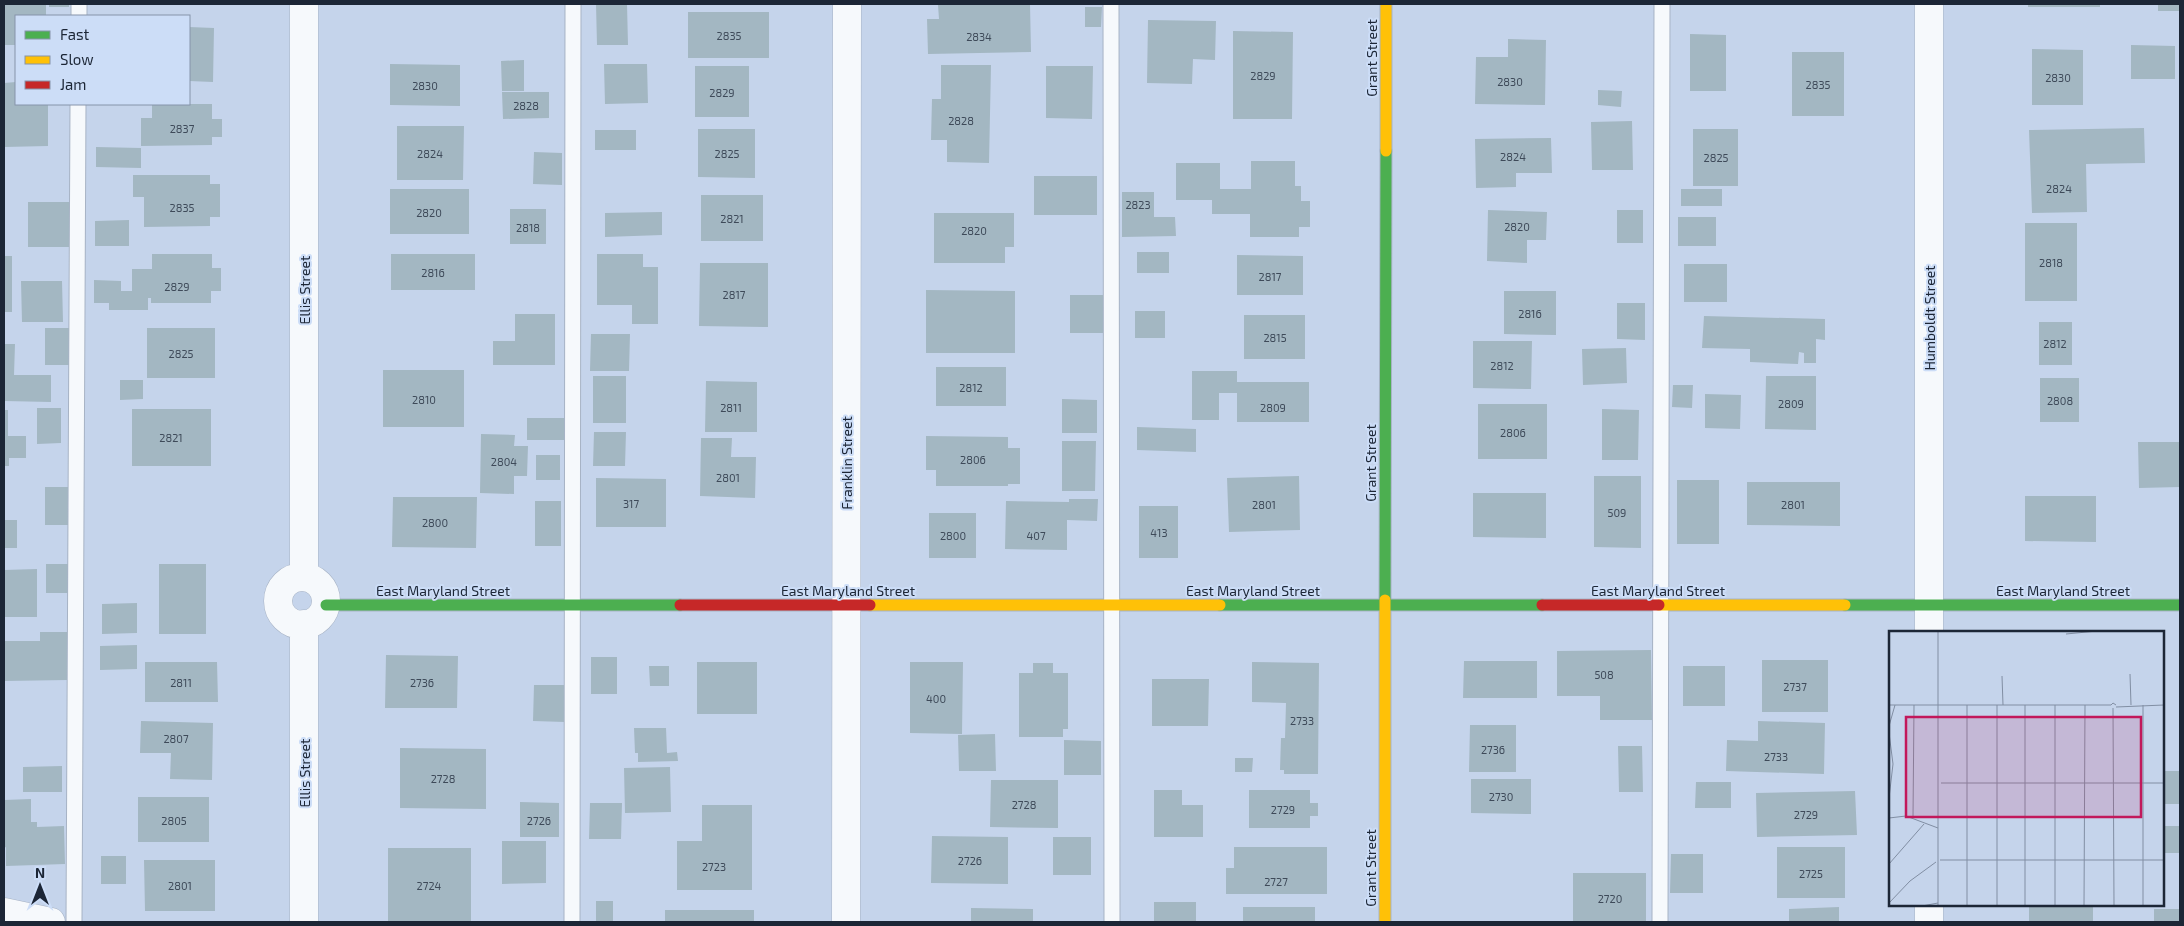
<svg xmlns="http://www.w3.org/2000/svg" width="2184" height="926" viewBox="0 0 2184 926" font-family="'Exo 2',sans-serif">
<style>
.building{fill:#a3b7c2}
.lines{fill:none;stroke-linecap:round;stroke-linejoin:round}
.lane-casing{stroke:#a7b3c5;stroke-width:17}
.street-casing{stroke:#a7b3c5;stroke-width:29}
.fast-casing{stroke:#a7b3c5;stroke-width:13}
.slow-casing{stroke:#a7b3c5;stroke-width:13}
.jam-casing{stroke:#a7b3c5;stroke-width:13}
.lane{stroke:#f6f9fc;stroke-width:15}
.street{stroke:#f6f9fc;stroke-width:28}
.fast{stroke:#4caf50;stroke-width:11}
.slow{stroke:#ffc107;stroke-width:11}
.jam{stroke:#c62828;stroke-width:11}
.labels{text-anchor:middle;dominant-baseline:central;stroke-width:4;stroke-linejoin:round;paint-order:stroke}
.number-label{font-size:11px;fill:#3e4a59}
.street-label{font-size:14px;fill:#1c2636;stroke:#ccddf7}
.inset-road{fill:none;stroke:#818ea3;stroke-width:1}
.view{fill:#c2185b;fill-opacity:0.15;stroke:#c2185b;stroke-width:2.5}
.inset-edge{fill:none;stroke:#1c2636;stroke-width:2.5}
</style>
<rect width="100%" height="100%" fill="#c5d4eb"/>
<path class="building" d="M4,4H46V16H16V45H4Z
M49,4H69V7H49Z
M596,4H627L628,45H597Z
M1030,4L1031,52L928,54L927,19H939L938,5Z
M2028,4H2100V7H2028Z
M2158,4H2180V11H2158Z
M1085,7H1102L1101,27H1085Z
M688,12H769V58H688Z
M1148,20L1216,21L1215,60L1193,59L1192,84L1147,83Z
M189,27L214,28L213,82L189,81Z
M1233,31L1293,32L1292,119H1233Z
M1690,34L1726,35V91H1690Z
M1508,39L1546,40L1545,105L1475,104L1476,57H1508Z
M2131,45L2175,46V79H2131Z
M2032,49L2083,50V105H2032Z
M1792,52H1844V116H1792Z
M524,60V91H502L501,61Z
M390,64L460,65V106L390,105Z
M604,64H647L648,103L605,104Z
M941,65H991L989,163L947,162V140H931L932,99H941Z
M695,66H749V117H695Z
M1046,66H1093L1092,119L1046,118Z
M16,82V104H48V146L4,147V83Z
M1598,90L1622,91L1621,107L1598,105Z
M502,92H549V118L503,119Z
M152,104H212V119H222V137H212V145L141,146V118H152Z
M1632,121L1633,170H1592L1591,122Z
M397,126H464L463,180H397Z
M2144,128L2145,163L2086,164L2087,212L2032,213L2029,130Z
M698,129H755V178L698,177Z
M1693,129H1738V186H1693Z
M595,130H636V150H595Z
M1551,138L1552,173H1516V187L1476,188L1475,139Z
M96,147L141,148V168L96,167Z
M534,152L562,153V185L533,184Z
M1251,161H1295V186H1301V201H1310V227H1299V237H1250V214H1212V200H1176V163H1220V189H1251Z
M133,175H210V184H220V217H210V226L144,227V197H133Z
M1034,176H1097V215H1034Z
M390,189H469V234H390Z
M1681,189H1722V206H1681Z
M1122,192H1154V217H1175L1176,236L1122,237Z
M701,195H763V241H701Z
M28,202H70V247H28Z
M510,209H546V244H510Z
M1488,210L1547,212L1546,240H1527V263L1487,261Z
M1617,210H1643V243H1617Z
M662,212V235L605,237V213Z
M934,213H1014V247H1005V263H934Z
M1678,217H1716V246H1678Z
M129,220V246H95V221Z
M2025,223H2077V301H2025Z
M1137,252H1169V273H1137Z
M152,254H212V268H221V291H211V303H151V298H148V310H109V303H94V280L121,281V291H132V269H152Z
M391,254H475V290H391Z
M597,254H643V267H658V324H632V305H597Z
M1237,255L1303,256V295H1237Z
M4,256H12V312H4Z
M700,263H768V327L699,326Z
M1684,264H1727V302H1684Z
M21,281H62L63,322H22Z
M926,290L1015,291V353H926Z
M1504,291H1556V335L1504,334Z
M1070,295H1103V333H1070Z
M1617,303H1645V340L1617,339Z
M1135,311H1165V338H1135Z
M515,314H555V365H493V341H515Z
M1244,315H1305V359H1244Z
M1704,316L1825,319V340L1816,339V363H1804V353L1799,352L1798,364L1750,362V349L1702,348Z
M2039,322H2072V365H2039Z
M45,328H69V365H45Z
M147,328H215V378H147Z
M591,334H630L629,371H590Z
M1473,341H1532L1531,389L1473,388Z
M4,344H15L14,375H51V402L4,401Z
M1626,348L1627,383L1583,385L1582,349Z
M936,367H1006V406H936Z
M383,370H464V427H383Z
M1192,371H1237V382H1309V422H1237V393H1219V420H1192Z
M593,376H626V423H593Z
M1766,376H1816V430L1765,429Z
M2040,378H2079V422H2040Z
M120,380H143V399L120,400Z
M706,381L757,382V432H705Z
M1673,385H1693L1692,408L1672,407Z
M1705,394L1741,395L1740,429L1705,428Z
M1062,399L1097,400V433H1062Z
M1478,404H1547V459H1478Z
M37,408H61V443L37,444Z
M132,409H211V466H132Z
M1602,409L1639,410L1638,460H1602Z
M4,410H8V436H26V458H9V466H4Z
M527,418H565V440H527Z
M1137,427L1196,429V452L1137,450Z
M594,432H626L625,466H593Z
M481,434L515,435L514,446H528L527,476H514V494L480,493Z
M926,436L1008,437V448H1020V484H1008V486H936V470H926Z
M701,438H732L731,457H756L755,498L700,496Z
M1062,441H1096L1095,491H1062Z
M2138,442H2180V487L2139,488Z
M536,455H560V480H536Z
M1299,476L1300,530L1229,532L1227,478Z
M1594,476H1641V548L1594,547Z
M596,478L666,479V527H596Z
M1677,480H1719V544H1677Z
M1747,482H1840V526L1747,525Z
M45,487H69V525H45Z
M1473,493H1546V538L1473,537Z
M2025,496H2096V542L2025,541Z
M393,497H477L476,548L392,547Z
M1069,499H1098L1097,521L1067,520V550L1005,549L1006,501L1069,502Z
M535,501H561V546H535Z
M1139,506H1178V558H1139Z
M929,513H976V558H929Z
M4,520H17V548H4Z
M46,564H71V593H46Z
M159,564H206V634H159Z
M37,569V617H4V570Z
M137,603V633L102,634V604Z
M40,632H68V680L4,681V641H40Z
M137,645V669L100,670V646Z
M1651,650L1652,720H1600V696H1557V651Z
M386,655L458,656L457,708H385Z
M591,657H617V694H591Z
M1762,660H1828V712H1762Z
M1464,661H1537V698H1463Z
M145,662H217L218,702H145Z
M697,662H757V714H697Z
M910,662H963L962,734L910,733Z
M1252,662L1319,663L1318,774H1284V770H1280L1281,738H1285L1286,703L1252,702Z
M1033,663H1053V673H1068V729H1063V737H1019V673H1033Z
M649,666H669V686H650Z
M1683,666H1725V706H1683Z
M1152,679H1209L1208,726H1152Z
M534,685H565V722L533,721Z
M141,721L213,723L212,780L170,779L171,753H140Z
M1758,721L1825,723L1824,774L1726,771L1727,740L1758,741Z
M1470,725H1516V772H1469Z
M634,728H666L667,753L677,752L678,761L638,762V753H635Z
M995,734L996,771H959L958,735Z
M1064,740L1101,741V775H1064Z
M1618,746H1642L1643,792H1619Z
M400,748L486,749V809L400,808Z
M1235,758H1253L1252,772H1235Z
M62,766V792H23V767Z
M670,767L671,812L625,813L624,768Z
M2163,771H2180V804H2163Z
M1471,779H1531V814L1471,813Z
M991,780H1058V828L990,827Z
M1696,782H1731V808H1695Z
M1154,790H1182V805H1203V837H1154Z
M1249,790H1310V803H1318V816H1310V828H1249Z
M1855,791L1857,835L1757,837L1756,793Z
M138,797H209V842H138Z
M31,799V822H37V827L64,826L65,864L6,866V847L4,848V800Z
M520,802L559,803V837H520Z
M590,803H622L621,839H589Z
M702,805H752V890H677V841H702Z
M2163,826H2180V853H2163Z
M932,836L1008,837V884L931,883Z
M1053,837H1091V875H1053Z
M502,841H546V883L502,884Z
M1234,847H1327V894H1226V868H1234Z
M1777,847H1845V898H1777Z
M388,848H471V922H388Z
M1671,854H1703V893H1670Z
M101,856H126V884H101Z
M144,860H215V911H145Z
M1573,873H1646V922H1573Z
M596,901H613V922H596Z
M1154,902H1196V922H1154Z
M1243,907H1315V922H1243Z
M1839,907V922H1789V909Z
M2029,907H2093V922H2029Z
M971,908L1033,909V922H971Z
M2154,909H2180V922H2154Z
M665,910H754V922H665Z"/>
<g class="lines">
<defs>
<path id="lane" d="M1111,4L1112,922
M79,16V4
M74,922L78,104
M572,922L573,4
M1660,922L1662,4"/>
<path id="street" d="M304,4V577
M278 601a24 24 0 1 1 48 0a24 24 0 1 1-48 0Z
M1929,632V4
M1929,905V922
M4,912L51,922
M304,922V624
M846,922L847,4"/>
<path id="fast" d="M1385,600L1386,151
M326,605H680
M1220,605H1542
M1845,605H2180"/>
<path id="slow" d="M1386,151V4
M870,605H1220
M1659,605H1845
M1385,922V600"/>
<path id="jam" d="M680,605H870
M1542,605H1659"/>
</defs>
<use href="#lane" class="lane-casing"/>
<use href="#street" class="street-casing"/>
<use href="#fast" class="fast-casing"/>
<use href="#slow" class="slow-casing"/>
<use href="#jam" class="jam-casing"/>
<use href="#lane" class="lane"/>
<use href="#street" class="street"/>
<use href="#fast" class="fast"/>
<use href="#slow" class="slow"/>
<use href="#jam" class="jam"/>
</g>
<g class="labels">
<g class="number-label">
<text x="729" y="35">2835</text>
<text x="979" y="36">2834</text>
<text x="1263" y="75">2829</text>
<text x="2058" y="77">2830</text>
<text x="1510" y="81">2830</text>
<text x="1818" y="84">2835</text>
<text x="425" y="85">2830</text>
<text x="722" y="92">2829</text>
<text x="526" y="105">2828</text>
<text x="961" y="120">2828</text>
<text x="182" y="128">2837</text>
<text x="430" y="153">2824</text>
<text x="727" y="153">2825</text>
<text x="1513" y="156">2824</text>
<text x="1716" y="157">2825</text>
<text x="2059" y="188">2824</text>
<text x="1138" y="204">2823</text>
<text x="182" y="207">2835</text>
<text x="429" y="212">2820</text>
<text x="732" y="218">2821</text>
<text x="1517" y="226">2820</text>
<text x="528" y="227">2818</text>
<text x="974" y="230">2820</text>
<text x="2051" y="262">2818</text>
<text x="433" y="272">2816</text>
<text x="1270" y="276">2817</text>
<text x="177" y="286">2829</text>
<text x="734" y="294">2817</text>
<text x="1530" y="313">2816</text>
<text x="1275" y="337">2815</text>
<text x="2055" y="343">2812</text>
<text x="181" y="353">2825</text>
<text x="1502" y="365">2812</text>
<text x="971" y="387">2812</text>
<text x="424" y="399">2810</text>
<text x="2060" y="400">2808</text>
<text x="1791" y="403">2809</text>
<text x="731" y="407">2811</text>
<text x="1273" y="407">2809</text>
<text x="1513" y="432">2806</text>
<text x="171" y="437">2821</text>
<text x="973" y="459">2806</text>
<text x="504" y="461">2804</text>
<text x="728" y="477">2801</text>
<text x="631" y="503">317</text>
<text x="1264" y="504">2801</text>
<text x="1793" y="504">2801</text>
<text x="1617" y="512">509</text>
<text x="435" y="522">2800</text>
<text x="1159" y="532">413</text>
<text x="953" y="535">2800</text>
<text x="1036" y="535">407</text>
<text x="1604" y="674">508</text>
<text x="181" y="682">2811</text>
<text x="422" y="682">2736</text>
<text x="1795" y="686">2737</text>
<text x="936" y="698">400</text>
<text x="1302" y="720">2733</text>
<text x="176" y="738">2807</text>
<text x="1493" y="749">2736</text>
<text x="1776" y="756">2733</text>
<text x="443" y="778">2728</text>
<text x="1501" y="796">2730</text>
<text x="1024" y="804">2728</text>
<text x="1283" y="809">2729</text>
<text x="1806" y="814">2729</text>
<text x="174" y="820">2805</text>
<text x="539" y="820">2726</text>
<text x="970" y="860">2726</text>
<text x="714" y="866">2723</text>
<text x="1811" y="873">2725</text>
<text x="1276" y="881">2727</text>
<text x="180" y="885">2801</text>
<text x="429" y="885">2724</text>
<text x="1610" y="898">2720</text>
</g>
<g class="street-label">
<text transform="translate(1371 58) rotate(-90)">Grant Street</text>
<text transform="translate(304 290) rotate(-90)">Ellis Street</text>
<text transform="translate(1929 318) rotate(-90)">Humboldt Street</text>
<text transform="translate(846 463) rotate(-90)">Franklin Street</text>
<text transform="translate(1370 463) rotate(-90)">Grant Street</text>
<text x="443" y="590">East Maryland Street</text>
<text x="848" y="590">East Maryland Street</text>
<text x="1253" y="590">East Maryland Street</text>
<text x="1658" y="590">East Maryland Street</text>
<text x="2063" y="590">East Maryland Street</text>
<text transform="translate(304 773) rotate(-90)">Ellis Street</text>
<text transform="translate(1370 868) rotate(-90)">Grant Street</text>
</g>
</g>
<g transform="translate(1889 631)">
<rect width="275" height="275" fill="#c5d4eb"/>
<path class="inset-road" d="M177,3L208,0M241,43L242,74M113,45L114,74M0,74H222L224,72L227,74M136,74V275M254,74V275M227,76L275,74M224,77L225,275M0,95L6,74M0,102L4,133L0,167M52,152H275M0,187L17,185L49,197M24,187L25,74M51,229H275M0,233L35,193M0,272L21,250L47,231M33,275L49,272M49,275V0M78,275V74M108,275V74M166,275V74M195,275L196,74"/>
<path class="view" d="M17,86H252V186H17Z"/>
<rect width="275" height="275" class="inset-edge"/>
</g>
<rect width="2184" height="926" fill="none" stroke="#1c2636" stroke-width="10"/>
<rect x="15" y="15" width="175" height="90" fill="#ccddf7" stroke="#8694aa"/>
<rect x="25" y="31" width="25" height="8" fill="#4caf50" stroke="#8694aa"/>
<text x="60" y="40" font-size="15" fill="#1c2636">Fast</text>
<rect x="25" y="56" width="25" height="8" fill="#ffc107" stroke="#8694aa"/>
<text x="60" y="65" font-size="15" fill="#1c2636">Slow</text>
<rect x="25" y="81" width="25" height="8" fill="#c62828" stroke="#8694aa"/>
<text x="60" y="90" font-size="15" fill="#1c2636">Jam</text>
<g transform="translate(40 886)" stroke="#ccddf7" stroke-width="4" paint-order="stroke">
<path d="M0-4L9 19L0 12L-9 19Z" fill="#1c2636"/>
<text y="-8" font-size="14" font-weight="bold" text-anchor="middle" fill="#1c2636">N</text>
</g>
</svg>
